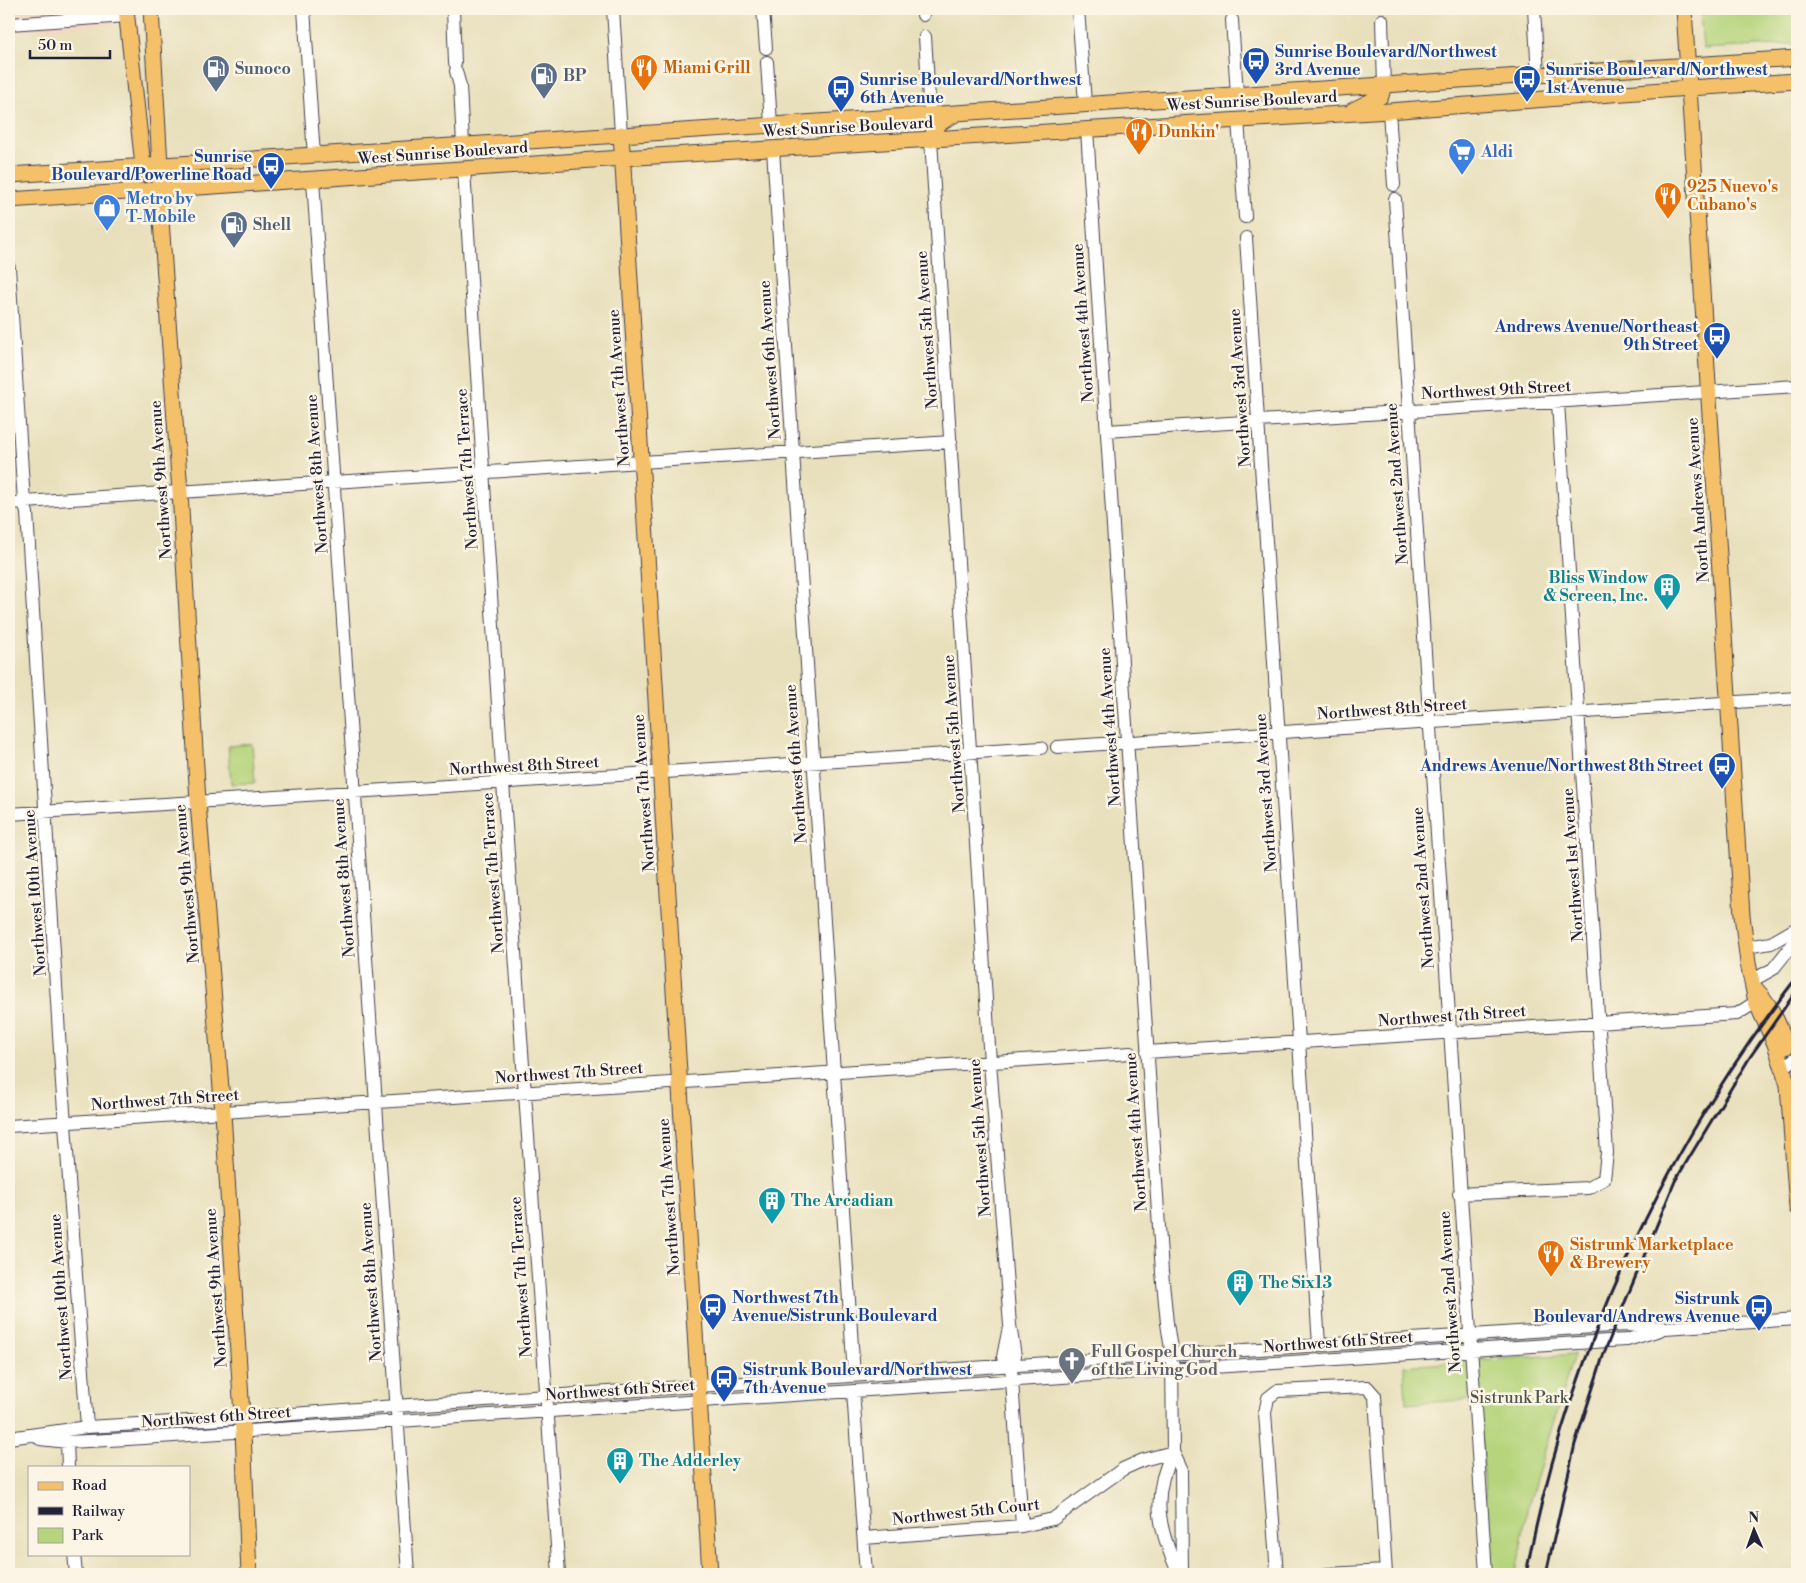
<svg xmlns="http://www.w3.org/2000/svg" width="1806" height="1583" viewBox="0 0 1806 1583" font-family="'Libre Bodoni',serif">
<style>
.built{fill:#f2d5bd}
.green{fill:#b5d47b;stroke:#6c7b5b}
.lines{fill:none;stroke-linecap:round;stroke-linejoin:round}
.minor-casing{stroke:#403e4e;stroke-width:14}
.major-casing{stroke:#403e4e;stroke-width:17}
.minor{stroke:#fff;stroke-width:12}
.major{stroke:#f4c16a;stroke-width:15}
.rail{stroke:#22223b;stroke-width:3}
.labels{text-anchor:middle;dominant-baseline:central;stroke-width:5;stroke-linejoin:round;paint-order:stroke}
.transit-label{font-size:16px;font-weight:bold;fill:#164399;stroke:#fcf5e5;text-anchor:start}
.food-label{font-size:16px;font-weight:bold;fill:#c56008;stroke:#fcf5e5;text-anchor:start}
.service-label{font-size:16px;font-weight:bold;fill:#4e5e75;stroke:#fcf5e5;text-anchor:start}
.street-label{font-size:16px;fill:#22223b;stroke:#fcf5e5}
.shop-label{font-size:16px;font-weight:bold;fill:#366cbe;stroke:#fcf5e5;text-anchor:start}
.culture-label{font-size:16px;font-weight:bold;fill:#0d838f;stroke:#fcf5e5;text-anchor:start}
.worship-label{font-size:16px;font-weight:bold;fill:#5b616d;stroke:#fcf5e5;text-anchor:start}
.park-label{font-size:16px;fill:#4e574e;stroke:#fcf5e5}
</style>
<rect width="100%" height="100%" fill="#fcf5e5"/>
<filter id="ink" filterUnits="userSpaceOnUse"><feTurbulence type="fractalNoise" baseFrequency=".02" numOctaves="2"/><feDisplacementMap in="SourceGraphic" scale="10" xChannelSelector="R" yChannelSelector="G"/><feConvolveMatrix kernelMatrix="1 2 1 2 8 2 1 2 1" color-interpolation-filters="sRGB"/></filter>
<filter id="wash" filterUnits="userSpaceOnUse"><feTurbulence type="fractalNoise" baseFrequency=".0096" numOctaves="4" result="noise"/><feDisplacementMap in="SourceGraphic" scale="20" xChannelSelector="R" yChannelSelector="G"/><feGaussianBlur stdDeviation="1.12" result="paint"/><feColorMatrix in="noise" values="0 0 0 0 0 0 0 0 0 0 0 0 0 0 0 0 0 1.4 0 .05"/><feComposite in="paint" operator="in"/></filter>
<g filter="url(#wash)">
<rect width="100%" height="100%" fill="#e8e0bc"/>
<path class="built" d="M9,9H114L115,25L9,31Z"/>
<path class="green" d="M1700,9H1797V44L1703,49Z
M252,744L255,783L231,784L228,746Z
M1574,1354L1527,1510L1516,1574H1490L1479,1399L1406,1404L1404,1366Z"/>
</g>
<g filter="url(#ink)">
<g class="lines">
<defs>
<path id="minor" d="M304,9L314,156
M453,9L455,63
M613,9L621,134
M763,9L766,48
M923,9V15
M1078,9L1085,103
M1534,9L1538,75
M1232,20L1237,94
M1382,20L1384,85
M9,24L127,16
M925,37L930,115
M767,62L771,125
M456,71L460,86L463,144
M1389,111L1394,185
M1238,120L1245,217
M1087,130L1162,1272L1167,1323L1172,1356L1173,1452L1181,1469L1182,1574
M931,140L990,1062L1010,1325L1015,1356L1011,1366L1022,1526
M773,149L854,1376
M464,170L503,783L559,1574
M313,180L408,1574
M1395,199L1486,1574
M1246,238L1319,1345
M9,268L24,502L27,513L62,1083L87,1427
M1107,431L1797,386
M9,503L951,442
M1057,747L1797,698
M9,814L1041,748
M1746,947L1771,943L1797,928
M1753,980L1773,969L1797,939
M1786,1044L1797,1039
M1147,1052L1737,1014L1756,1002
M1783,1068L1797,1057
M9,1126L1131,1053
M1459,1194L1588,1188L1604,1179L1607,1153L1558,403
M1008,1332L1003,1357L1011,1366
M853,1391L866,1574
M9,1438L87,1427L242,1418L395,1406L1625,1325L1665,1328L1797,1319
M40,1439L67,1442L128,1439L1608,1341L1627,1340L1660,1330
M67,1442L68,1467
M1173,1452C1150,1496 1159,1531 1179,1574
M864,1538L1022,1526L1053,1519L1123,1469L1143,1460L1173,1452
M74,1554L76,1574
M1277,1574L1265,1413L1268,1398L1277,1391L1367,1387L1375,1396L1386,1574
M1327,1574L1386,1571"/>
<path id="major" d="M126,9L143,166L148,175
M151,9L160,165L159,191L180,492L198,802L223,1113L243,1431L249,1574
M1684,9L1742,915L1748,963L1756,1002L1775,1044L1788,1085L1797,1208
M1353,110L1381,96L1384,85
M621,134L710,1574
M931,140C934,125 942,121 956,114
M9,175L1797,58
M9,200L622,158L1389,111L1689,88L1797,81
M1755,988C1771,1005 1780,1024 1786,1047"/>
</defs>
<use href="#minor" class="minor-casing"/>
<use href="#major" class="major-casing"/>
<use href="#minor" class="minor"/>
<use href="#major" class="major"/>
<path class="rail" d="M1526,1574C1568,1356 1661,1153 1797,977
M1546,1574L1575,1444L1604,1353L1675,1181L1750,1057L1797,990"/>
</g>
</g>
<defs>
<symbol id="bus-pin" viewBox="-11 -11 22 30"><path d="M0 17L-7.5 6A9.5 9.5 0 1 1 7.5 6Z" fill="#1a4fb4" stroke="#fcf5e5"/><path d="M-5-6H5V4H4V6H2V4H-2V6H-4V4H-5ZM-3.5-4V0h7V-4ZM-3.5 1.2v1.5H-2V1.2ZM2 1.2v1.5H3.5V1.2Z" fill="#fff"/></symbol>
<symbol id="restaurant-pin" viewBox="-11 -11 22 30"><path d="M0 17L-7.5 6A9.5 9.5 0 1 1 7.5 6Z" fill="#e8710a" stroke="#fcf5e5"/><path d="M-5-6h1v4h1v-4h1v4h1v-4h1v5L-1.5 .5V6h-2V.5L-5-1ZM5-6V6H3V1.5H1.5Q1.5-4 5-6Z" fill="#fff"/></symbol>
<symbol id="fuel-pin" viewBox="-11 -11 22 30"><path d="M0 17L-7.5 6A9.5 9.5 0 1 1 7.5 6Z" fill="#5c6f8a" stroke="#fcf5e5"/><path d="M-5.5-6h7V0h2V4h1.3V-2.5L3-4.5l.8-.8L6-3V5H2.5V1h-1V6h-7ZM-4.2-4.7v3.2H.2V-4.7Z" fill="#fff"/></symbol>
<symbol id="supermarket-pin" viewBox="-11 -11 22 30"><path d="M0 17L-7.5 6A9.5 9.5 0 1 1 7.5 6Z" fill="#3f7fe0" stroke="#fcf5e5"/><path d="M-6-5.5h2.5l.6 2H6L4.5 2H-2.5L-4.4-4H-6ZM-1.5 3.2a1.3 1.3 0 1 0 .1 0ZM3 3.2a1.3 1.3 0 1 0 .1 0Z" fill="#fff"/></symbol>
<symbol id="shop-pin" viewBox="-11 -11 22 30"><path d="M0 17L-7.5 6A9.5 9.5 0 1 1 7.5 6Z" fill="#3f7fe0" stroke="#fcf5e5"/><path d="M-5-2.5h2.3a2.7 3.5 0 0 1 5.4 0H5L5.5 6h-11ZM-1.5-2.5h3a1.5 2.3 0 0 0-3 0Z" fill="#fff"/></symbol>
<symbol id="building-pin" viewBox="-11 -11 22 30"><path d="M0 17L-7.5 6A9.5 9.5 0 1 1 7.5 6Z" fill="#0f9aa8" stroke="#fcf5e5"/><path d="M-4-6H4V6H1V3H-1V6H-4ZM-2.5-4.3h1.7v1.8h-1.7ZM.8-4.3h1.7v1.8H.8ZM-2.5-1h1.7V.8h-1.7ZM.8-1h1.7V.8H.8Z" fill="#fff"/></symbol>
<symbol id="church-pin" viewBox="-11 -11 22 30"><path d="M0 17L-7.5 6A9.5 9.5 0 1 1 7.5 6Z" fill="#6b7280" stroke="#fcf5e5"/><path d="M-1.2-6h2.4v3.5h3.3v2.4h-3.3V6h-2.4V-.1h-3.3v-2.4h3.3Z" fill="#fff"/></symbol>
</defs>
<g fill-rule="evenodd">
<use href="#bus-pin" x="1240" y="45" width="32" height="43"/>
<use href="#restaurant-pin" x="628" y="52" width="32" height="43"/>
<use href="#fuel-pin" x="200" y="53" width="32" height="43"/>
<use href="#fuel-pin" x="528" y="60" width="32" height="43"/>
<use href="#bus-pin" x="1511" y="63" width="32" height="43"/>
<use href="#bus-pin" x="825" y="73" width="32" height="43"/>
<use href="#restaurant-pin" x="1123" y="116" width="32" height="43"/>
<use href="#supermarket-pin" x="1446" y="136" width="32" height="43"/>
<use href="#bus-pin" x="255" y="150" width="32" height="43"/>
<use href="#restaurant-pin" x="1652" y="180" width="32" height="43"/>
<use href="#shop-pin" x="91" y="192" width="32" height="43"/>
<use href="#fuel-pin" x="218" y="209" width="32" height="43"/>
<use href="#bus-pin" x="1701" y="320" width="32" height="43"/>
<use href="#building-pin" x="1651" y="571" width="32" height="43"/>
<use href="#bus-pin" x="1706" y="750" width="32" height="43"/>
<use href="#building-pin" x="756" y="1185" width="32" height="43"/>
<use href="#restaurant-pin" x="1535" y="1238" width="32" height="43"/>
<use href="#building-pin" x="1224" y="1267" width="32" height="43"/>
<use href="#bus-pin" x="697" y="1291" width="32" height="43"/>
<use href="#bus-pin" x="1743" y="1292" width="32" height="43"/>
<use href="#church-pin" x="1056" y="1345" width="32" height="43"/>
<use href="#bus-pin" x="708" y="1363" width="32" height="43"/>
<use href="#building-pin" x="604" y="1445" width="32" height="43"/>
</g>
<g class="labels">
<g class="transit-label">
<text x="1275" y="52">Sunrise Boulevard/Northwest<tspan x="1275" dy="18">3rd Avenue</tspan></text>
<text x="1546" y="70">Sunrise Boulevard/Northwest<tspan x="1546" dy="18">1st Avenue</tspan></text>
<text x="860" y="80">Sunrise Boulevard/Northwest<tspan x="860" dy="18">6th Avenue</tspan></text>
<text x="252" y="157" text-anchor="end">Sunrise<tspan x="252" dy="18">Boulevard/Powerline Road</tspan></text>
<text x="1698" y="327" text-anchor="end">Andrews Avenue/Northeast<tspan x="1698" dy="18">9th Street</tspan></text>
<text x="1703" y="766" text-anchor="end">Andrews Avenue/Northwest 8th Street</text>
<text x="732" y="1298">Northwest 7th<tspan x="732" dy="18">Avenue/Sistrunk Boulevard</tspan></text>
<text x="1740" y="1299" text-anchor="end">Sistrunk<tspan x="1740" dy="18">Boulevard/Andrews Avenue</tspan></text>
<text x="743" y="1370">Sistrunk Boulevard/Northwest<tspan x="743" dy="18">7th Avenue</tspan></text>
</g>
<g class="food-label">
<text x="663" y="68">Miami Grill</text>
<text x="1158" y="132">Dunkin'</text>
<text x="1687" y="187">925 Nuevo's<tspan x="1687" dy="18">Cubano's</tspan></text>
<text x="1570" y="1245">Sistrunk Marketplace<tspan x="1570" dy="18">&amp; Brewery</tspan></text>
</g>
<g class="service-label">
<text x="235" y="69">Sunoco</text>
<text x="563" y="76">BP</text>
<text x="253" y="225">Shell</text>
</g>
<g class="street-label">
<text transform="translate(1252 101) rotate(-3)">West Sunrise Boulevard</text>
<text transform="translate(848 127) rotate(-3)">West Sunrise Boulevard</text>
<text transform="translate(443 153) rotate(-4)">West Sunrise Boulevard</text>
<text transform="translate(1083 323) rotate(-94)">Northwest 4th Avenue</text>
<text transform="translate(927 330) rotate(-94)">Northwest 5th Avenue</text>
<text transform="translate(770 360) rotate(-94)">Northwest 6th Avenue</text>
<text transform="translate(619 388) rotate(-94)">Northwest 7th Avenue</text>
<text transform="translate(1240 388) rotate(-94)">Northwest 3rd Avenue</text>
<text transform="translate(1496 390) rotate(-3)">Northwest 9th Street</text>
<text transform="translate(467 469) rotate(-94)">Northwest 7th Terrace</text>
<text transform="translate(317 474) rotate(-94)">Northwest 8th Avenue</text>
<text transform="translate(161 480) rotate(-94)">Northwest 9th Avenue</text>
<text transform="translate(1397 484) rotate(-94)">Northwest 2nd Avenue</text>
<text transform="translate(1698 500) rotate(-94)">North Andrews Avenue</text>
<text transform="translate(1392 709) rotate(-4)">Northwest 8th Street</text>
<text transform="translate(1110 727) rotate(-94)">Northwest 4th Avenue</text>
<text transform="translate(954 734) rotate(-94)">Northwest 5th Avenue</text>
<text transform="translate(796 764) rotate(-94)">Northwest 6th Avenue</text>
<text transform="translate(524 766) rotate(-3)">Northwest 8th Street</text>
<text transform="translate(644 793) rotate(-94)">Northwest 7th Avenue</text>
<text transform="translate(1266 793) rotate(-94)">Northwest 3rd Avenue</text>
<text transform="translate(1573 865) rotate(-94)">Northwest 1st Avenue</text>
<text transform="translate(493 873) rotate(-94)">Northwest 7th Terrace</text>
<text transform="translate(344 878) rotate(-94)">Northwest 8th Avenue</text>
<text transform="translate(187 884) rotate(-95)">Northwest 9th Avenue</text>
<text transform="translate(1423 888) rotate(-94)">Northwest 2nd Avenue</text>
<text transform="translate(35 893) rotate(-94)">Northwest 10th Avenue</text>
<text transform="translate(1452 1016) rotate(-4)">Northwest 7th Street</text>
<text transform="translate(569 1073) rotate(-4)">Northwest 7th Street</text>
<text transform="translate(165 1100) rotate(-4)">Northwest 7th Street</text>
<text transform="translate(1136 1132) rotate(-94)">Northwest 4th Avenue</text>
<text transform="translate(980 1138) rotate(-94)">Northwest 5th Avenue</text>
<text transform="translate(669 1197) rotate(-94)">Northwest 7th Avenue</text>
<text transform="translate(521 1277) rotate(-94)">Northwest 7th Terrace</text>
<text transform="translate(371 1282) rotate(-94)">Northwest 8th Avenue</text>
<text transform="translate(216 1288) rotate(-94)">Northwest 9th Avenue</text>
<text transform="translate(1450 1292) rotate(-94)">Northwest 2nd Avenue</text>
<text transform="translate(61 1297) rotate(-94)">Northwest 10th Avenue</text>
<text transform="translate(1338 1342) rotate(-4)">Northwest 6th Street</text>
<text transform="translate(620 1390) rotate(-4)">Northwest 6th Street</text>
<text transform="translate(216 1417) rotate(-4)">Northwest 6th Street</text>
<text transform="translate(966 1512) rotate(-6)">Northwest 5th Court</text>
</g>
<g class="shop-label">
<text x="1481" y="152">Aldi</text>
<text x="126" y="199">Metro by<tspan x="126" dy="18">T-Mobile</tspan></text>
</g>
<g class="culture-label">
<text x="1648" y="578" text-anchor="end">Bliss Window<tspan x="1648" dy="18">&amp; Screen, Inc.</tspan></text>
<text x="791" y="1201">The Arcadian</text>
<text x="1259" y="1283">The Six13</text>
<text x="639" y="1461">The Adderley</text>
</g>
<g class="worship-label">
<text x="1091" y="1352">Full Gospel Church<tspan x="1091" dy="18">of the Living God</tspan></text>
</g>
<g class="park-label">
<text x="1519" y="1398">Sistrunk Park</text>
</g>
</g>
<rect width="1806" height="1583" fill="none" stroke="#fcf5e5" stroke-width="30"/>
<rect x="28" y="1466" width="162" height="90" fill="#fcf5e5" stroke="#a5a1a1"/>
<rect x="38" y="1482" width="25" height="8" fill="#f4c16a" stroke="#a5a1a1"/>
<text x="72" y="1490" font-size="15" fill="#22223b">Road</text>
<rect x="38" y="1507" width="25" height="8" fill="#22223b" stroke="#a5a1a1"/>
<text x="72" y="1516" font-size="15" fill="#22223b">Railway</text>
<rect x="38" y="1528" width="25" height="15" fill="#b5d47b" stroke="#a5a1a1"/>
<text x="72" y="1540" font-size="15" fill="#22223b">Park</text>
<g transform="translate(1754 1530) rotate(358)" stroke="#fcf5e5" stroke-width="4" paint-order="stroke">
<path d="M0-4L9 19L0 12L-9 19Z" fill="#22223b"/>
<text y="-8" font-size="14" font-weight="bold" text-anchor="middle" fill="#22223b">N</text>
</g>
<path d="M30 50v8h80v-8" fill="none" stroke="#22223b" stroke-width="2.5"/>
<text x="38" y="50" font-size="15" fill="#22223b" stroke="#fcf5e5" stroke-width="4" paint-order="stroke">50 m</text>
</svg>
